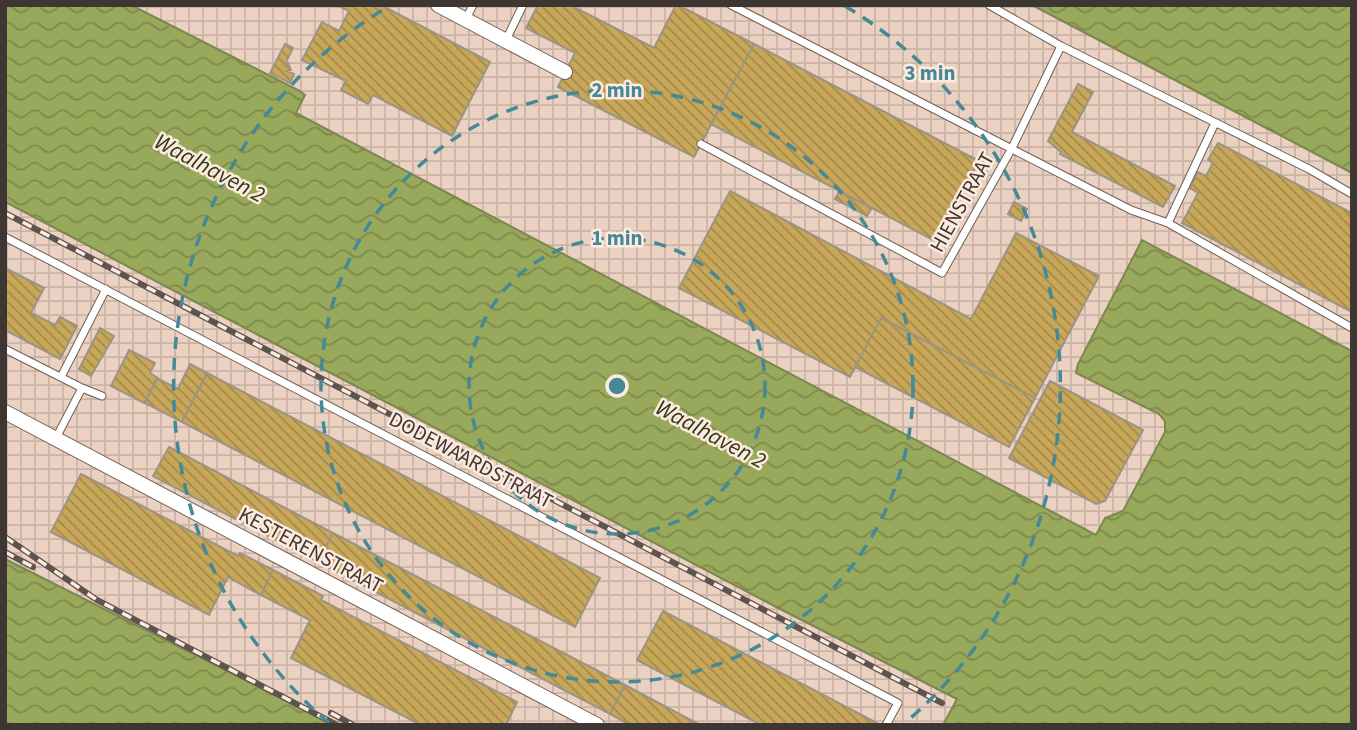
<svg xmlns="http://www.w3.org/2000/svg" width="1357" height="730" viewBox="0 0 1357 730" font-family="'Source Sans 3',sans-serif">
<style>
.industrial{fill:url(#industrial-grid)}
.water{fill:url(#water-waves);stroke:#7d864f;stroke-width:2}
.building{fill:url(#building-back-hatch);stroke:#9b9484;stroke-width:2}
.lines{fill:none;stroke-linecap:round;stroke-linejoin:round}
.service-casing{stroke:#6f6056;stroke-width:9}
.minor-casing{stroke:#6f6056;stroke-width:16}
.service{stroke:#fff;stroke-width:7}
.minor{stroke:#fff;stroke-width:14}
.rail-casing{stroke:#5d544f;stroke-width:6}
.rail{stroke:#fdebdf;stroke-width:3.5;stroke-dasharray:10;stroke-linecap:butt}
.ring{fill:none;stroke:#458997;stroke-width:3.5;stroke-dasharray:12 9}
.labels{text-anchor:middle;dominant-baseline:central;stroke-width:5;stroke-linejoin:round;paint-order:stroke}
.street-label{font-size:21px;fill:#3d3632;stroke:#fdebdf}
.water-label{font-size:23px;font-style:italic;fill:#323917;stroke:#fdebdf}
.centre{fill:#458997;stroke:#fdebdf;stroke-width:3.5}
.ring-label{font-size:21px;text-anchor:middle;font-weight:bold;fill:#458997;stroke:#fdebdf;stroke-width:5;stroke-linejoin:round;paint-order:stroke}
</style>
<defs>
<pattern id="industrial-grid" width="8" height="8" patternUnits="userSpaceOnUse" patternTransform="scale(1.75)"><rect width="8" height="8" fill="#ead1c1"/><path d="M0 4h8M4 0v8" fill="none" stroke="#cab4a6"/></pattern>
<pattern id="water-waves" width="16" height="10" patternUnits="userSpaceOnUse" patternTransform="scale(1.75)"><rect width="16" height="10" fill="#99a95b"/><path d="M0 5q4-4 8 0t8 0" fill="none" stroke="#7e8a4c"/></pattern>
<pattern id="building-back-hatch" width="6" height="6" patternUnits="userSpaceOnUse" patternTransform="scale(1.75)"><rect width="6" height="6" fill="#c8a759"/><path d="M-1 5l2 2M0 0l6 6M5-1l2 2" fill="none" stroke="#a4894a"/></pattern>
</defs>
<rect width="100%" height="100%" fill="#efded2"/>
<path class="industrial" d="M78,5H1068L1352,152V361L1186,410L1115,554Z
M5,181L973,693L956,725H282L5,579Z"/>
<path class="water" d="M5,5H131L300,91L305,95L296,113L1096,535L1105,518L1123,511L1165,432V421L1159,414L1076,373L1078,364L1142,240L1352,351V725H943L957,699L782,610L5,202Z
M1032,5H1352V173Z
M5,559L334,725H5Z"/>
<path class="building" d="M337,5H381L490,62L452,136L373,95L368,104L341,90L346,81L302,60L322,22L339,31L349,11Z
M538,5H570L654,48L676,5H678L754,44L694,157L558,87L575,53L526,28Z
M285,44L293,48L285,64L288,63L291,70L287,71L294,74L290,83L270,73Z
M754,44L979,161L937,242L711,124Z
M1078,84L1093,92L1072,132L1175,186L1163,207L1060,154L1061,152L1048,141Z
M1218,143L1352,213V312L1182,223L1198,193L1190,188L1198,172L1206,176L1213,163L1208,160Z
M730,191L971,319L1016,233L1099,276L1035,398L881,318L850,377L679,288Z
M839,191L872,208L867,216L835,199Z
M1014,202L1027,209L1021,221L1008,214Z
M5,268L44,288L31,313L55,325L60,317L77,326L60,359L5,330Z
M881,318L1035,398L1009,447L855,367Z
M100,328L114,336L91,376L79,369Z
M129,350L155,363L150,373L158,378L144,403L111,386Z
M190,364L207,373L182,422L145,403L157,378L178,389Z
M207,373L600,578L575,627L182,422Z
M1050,381L1143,430L1105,501L1096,504L1009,458Z
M169,447L333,533L318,562L153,476Z
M81,474L238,556L240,553L273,570L261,595L228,577L209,615L51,532Z
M333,533L625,685L610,714L318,562Z
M273,570L323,596L321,600L517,702L506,725H421L291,658L310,620L261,595Z
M663,611L877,723L876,725H761L637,660Z
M625,685L700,725H630L610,714Z"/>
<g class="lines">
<defs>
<path id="service" d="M731,5L1131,210L1168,223L1352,328
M989,5L1061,46L1309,169L1352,194
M466,19L473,5
M506,40L523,5
M701,144L942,273L1012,148L1061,46
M1168,223L1215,123
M5,237L898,703L886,725
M5,349L82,388L56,438
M61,377L106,289
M82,388L102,396"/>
<path id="minor" d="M438,5L565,72
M5,412L597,725"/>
</defs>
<use href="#service" class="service-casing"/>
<use href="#minor" class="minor-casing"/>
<use href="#service" class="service"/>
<use href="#minor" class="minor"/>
<defs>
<path id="rail" d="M5,213L942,703
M5,537L97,600L337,725
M5,552L33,567
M331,713L353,725"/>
</defs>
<use href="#rail" class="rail-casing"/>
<use href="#rail" class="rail"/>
</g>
<g class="ring">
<circle cx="617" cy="386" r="148"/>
<circle cx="617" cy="386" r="296"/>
<path d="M329 723A443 443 0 0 1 389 6M845 6A443 443 0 0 1 905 723"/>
</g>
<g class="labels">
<g class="street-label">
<text transform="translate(962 202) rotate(-61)">HIENSTRAAT</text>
<text transform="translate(471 460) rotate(28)">DODEWAARDSTRAAT</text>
<text transform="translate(311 550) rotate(28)">KESTERENSTRAAT</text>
</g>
<g class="water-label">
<text transform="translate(210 168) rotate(28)">Waalhaven 2</text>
<text transform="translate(711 434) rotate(28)">Waalhaven 2</text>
</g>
</g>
<circle cx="617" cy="386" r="10" class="centre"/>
<g class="ring-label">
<text x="930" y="80">3 min</text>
<text x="617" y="97">2 min</text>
<text x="617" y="245">1 min</text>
</g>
<rect width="1357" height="730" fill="none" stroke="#3d3632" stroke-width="14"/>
</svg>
